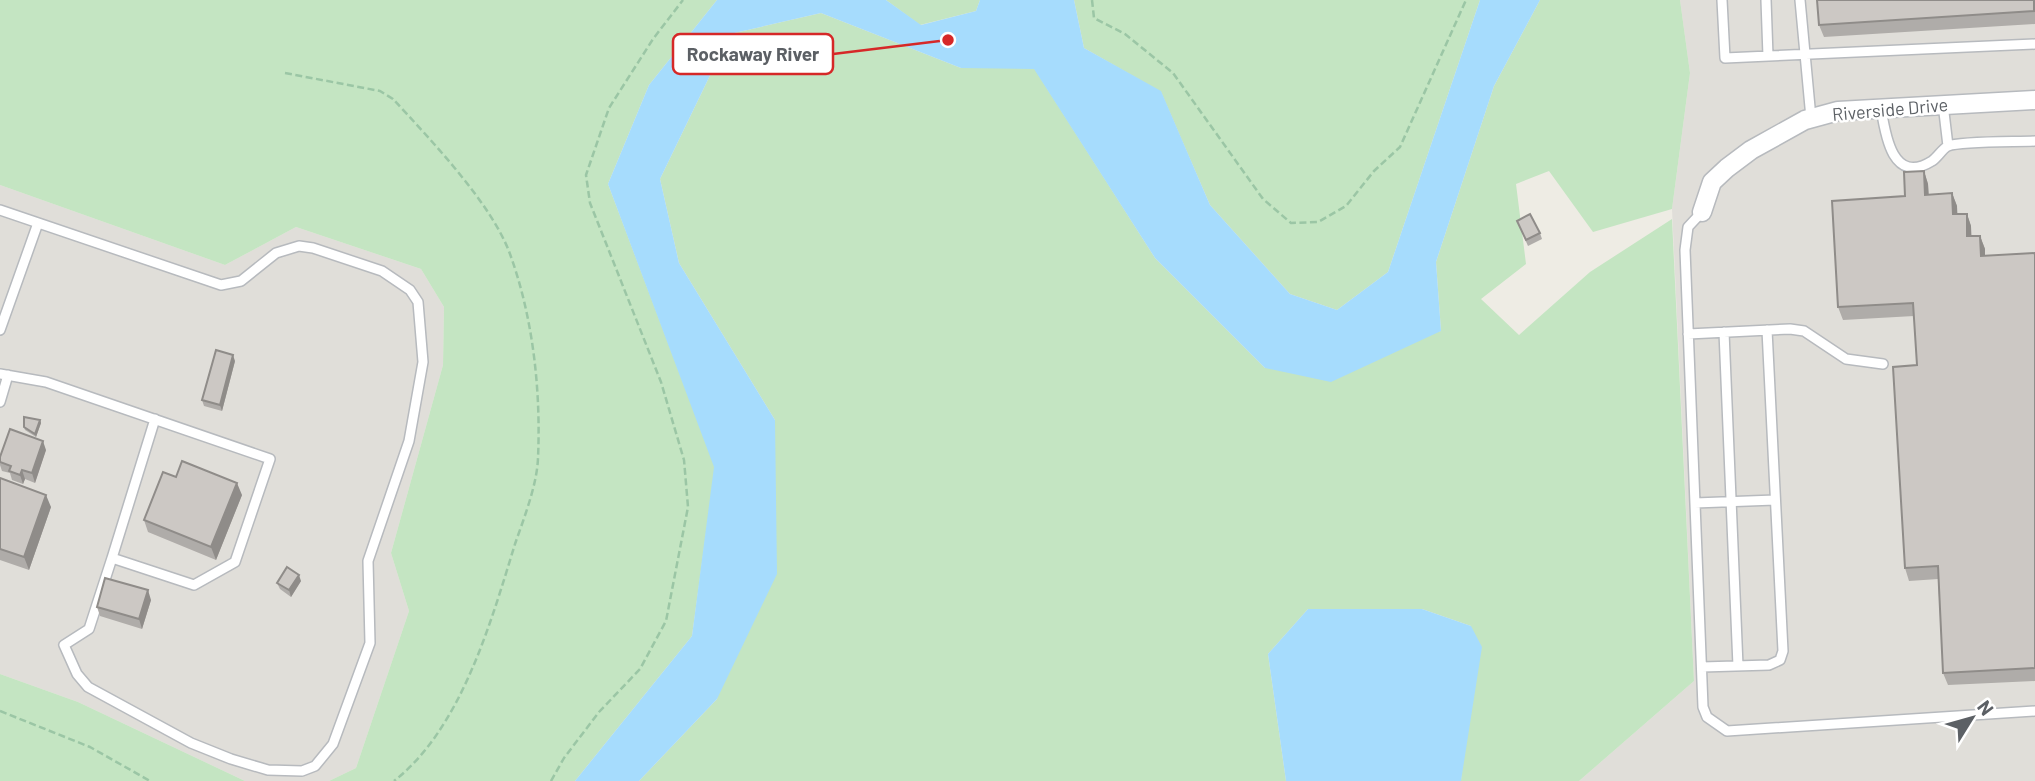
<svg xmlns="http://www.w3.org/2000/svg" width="2035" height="781" viewBox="0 0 2035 781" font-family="Barlow,sans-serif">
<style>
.industrial{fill:#e0ded9}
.green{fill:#c4e5c2}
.water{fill:#a6dcfd}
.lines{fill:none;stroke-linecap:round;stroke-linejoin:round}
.lane-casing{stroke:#b7babe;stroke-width:12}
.street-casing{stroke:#b7babe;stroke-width:21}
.path{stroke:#9bc6a5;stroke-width:2.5;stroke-dasharray:7 3.5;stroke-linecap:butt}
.lane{stroke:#fff;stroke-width:9}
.street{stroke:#fff;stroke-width:18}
.wall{fill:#afaca9}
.shaded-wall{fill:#8f8c89}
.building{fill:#ccc8c4;stroke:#8f8c89;stroke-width:2}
.labels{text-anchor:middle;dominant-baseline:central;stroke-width:5;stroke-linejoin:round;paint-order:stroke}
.street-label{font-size:18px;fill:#5c6065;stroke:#fff}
.leader{fill:none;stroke:#d62828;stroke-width:2.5}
.callout-dot{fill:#d62828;stroke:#fff;stroke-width:2.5}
.callout{fill:#fff;stroke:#d62828;stroke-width:2.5}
.callout-label{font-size:19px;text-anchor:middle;font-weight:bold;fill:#5c6065}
</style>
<rect width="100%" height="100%" fill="#eeece4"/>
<path class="industrial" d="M1680,0H2035V781H1579L1694,681L1672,209L1690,73Z
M0,185L225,265L296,227L421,269L444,307L443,365L391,553L409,611L356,768L329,781H245L78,702L0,674Z"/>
<path class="green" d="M0,0H717L649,85L608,184L715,467L692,636L575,781H329L356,768L409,611L391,553L443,365L444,307L421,269L296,227L225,265L0,185Z
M886,0H980L976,11L920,25Z
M1074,0H1480L1388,272L1337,310L1290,294L1210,205L1161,92L1084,48Z
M1540,0H1680L1690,73L1672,209L1593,232L1549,171L1516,184L1526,264L1481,299L1519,335L1590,272L1672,219L1694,681L1579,781H1461L1471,626L1422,609H1308L1268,654L1286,781H639L717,699L775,420L679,263L660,179L730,34L821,13L961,68H1034L1155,258L1265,368L1441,331L1436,262L1494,86Z
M0,674L78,702L245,781H0Z"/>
<path class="water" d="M717,0H886L921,25L976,11L980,0H1074L1084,48L1161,91L1210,205L1290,294L1337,310L1388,272L1480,0H1540L1494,86L1436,262L1441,331L1331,382L1265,368L1155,258L1034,69L961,68L821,13L730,34L660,179L679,263L775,420L777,574L717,699L639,781H575L692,636L714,467L608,184L649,85Z
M1308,609H1422L1471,626L1482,647L1461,781H1286L1268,654Z"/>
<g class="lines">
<defs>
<path id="lane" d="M1722,0L1725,58L2035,44
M1766,0L1768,56
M1800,0L1811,118
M1943,104L1948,146
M1881,108C1885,133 1892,186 1932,161C1938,157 1942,149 1948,146C1961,141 2017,142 2035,141
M0,210L221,285L241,281L276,253L299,246L313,248L382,271L410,290L418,302L423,362L409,441L368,561L370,643L333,744L315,766L302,771L268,770L231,759L191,743L88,687L77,674L64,645L89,629L112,558
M1702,212L1688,227L1685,250L1703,707L1707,717L1727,731L2035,711
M0,330L38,223
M1724,332L1738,666
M1688,334L1790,329L1804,331L1846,359L1883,364
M0,374L46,382L270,459L235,562L194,585L112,558L155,419
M0,402L8,375
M1695,503L1775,500
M1702,667L1769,665L1780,660L1783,651L1767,330"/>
<path id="street" d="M1702,212L1712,182L1727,168L1751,150L1805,120L1838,111L2035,100"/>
</defs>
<use href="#lane" class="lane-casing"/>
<use href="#street" class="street-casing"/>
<path class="path" d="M1092,0L1094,18L1125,34L1173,73L1263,199L1291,223L1318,222L1346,206L1374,171L1400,147L1466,0
M285,73L380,91L393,99C430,139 492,204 510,254C533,317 541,391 538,458C537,485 524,518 515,544C491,622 461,729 394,781
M0,711L90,747L150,781
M551,781L564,758L599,712L640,669L666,621L688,507L684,460L661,382L590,203L586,175L609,108L653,39L683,0"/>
<use href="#lane" class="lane"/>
<use href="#street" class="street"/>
</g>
<path class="wall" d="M2035,0V24L1824,37L1819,25Z
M1924,171L1928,184L1929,195L1952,193L1957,206V214H1967L1971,226V236H1980L1985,249V256L2035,253V681L1948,685L1943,673L1938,579L1909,581L1905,568L1917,365L1914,316L1843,320L1838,307Z
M1517,221L1540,233L1542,239L1528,246Z
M235,361L222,411L204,406L202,400Z
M40,420L41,423L36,437L25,430L24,427Z
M46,450L35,483L25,479L23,484L12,480L10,473L2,471L0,465V457Z
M176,477L242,495L216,560L148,532L144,520Z
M0,478L51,507L29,570L0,560Z
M301,581L291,597L280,589L277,583Z
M151,600L142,629L100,616L97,607Z"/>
<path class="shaded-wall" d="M1924,171L1928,184L1929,208L1925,195Z
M1952,193L1957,206L1958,227L1953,214Z
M1967,214L1971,226L1972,249L1967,236Z
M1980,236L1985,249V269L1981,256Z
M233,355L235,361L222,411L220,405Z
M40,420L41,423L36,437L35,434Z
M43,441L46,450L35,483L32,473Z
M22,470L25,479L23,484L20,475Z
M237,483L242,495L216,560L211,547Z
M46,495L51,507L29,570L24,557Z
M299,575L301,581L291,597L289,590Z
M148,590L151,600L142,629L139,619Z"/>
<path class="building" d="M1817,0H2034V11L1819,25Z
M1924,171L1925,195L1952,193L1953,214H1967V236H1980L1981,256L2035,253V668L1943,673L1938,566L1905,568L1893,367L1917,365L1913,303L1838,307L1832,201L1905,196L1904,172Z
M1530,214L1540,233L1526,240L1517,221Z
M216,350L233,355L220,405L202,400Z
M24,417L40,420L35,434L24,427Z
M10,429L43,441L32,473L22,470L20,475L9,471L11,466L0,462V457Z
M182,461L237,483L211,547L144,520L163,472L176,477Z
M0,478L46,495L24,557L0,549Z
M287,567L299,575L289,590L277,583Z
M105,578L148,590L139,619L97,607Z"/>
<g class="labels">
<g class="street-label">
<text transform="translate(1890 109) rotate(-5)">Riverside Drive</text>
</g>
</g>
<path class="leader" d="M948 40L833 54"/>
<circle class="callout-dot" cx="948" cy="40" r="7"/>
<rect class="callout" x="673" y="34" width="160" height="40" rx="7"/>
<g class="callout-label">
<text x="753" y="61">Rockaway River</text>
</g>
<g transform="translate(1972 718) rotate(53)" stroke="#ffffff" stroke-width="5" paint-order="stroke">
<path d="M0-5L12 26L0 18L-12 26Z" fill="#5c6065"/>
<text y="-10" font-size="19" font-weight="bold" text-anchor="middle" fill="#5c6065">N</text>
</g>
</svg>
